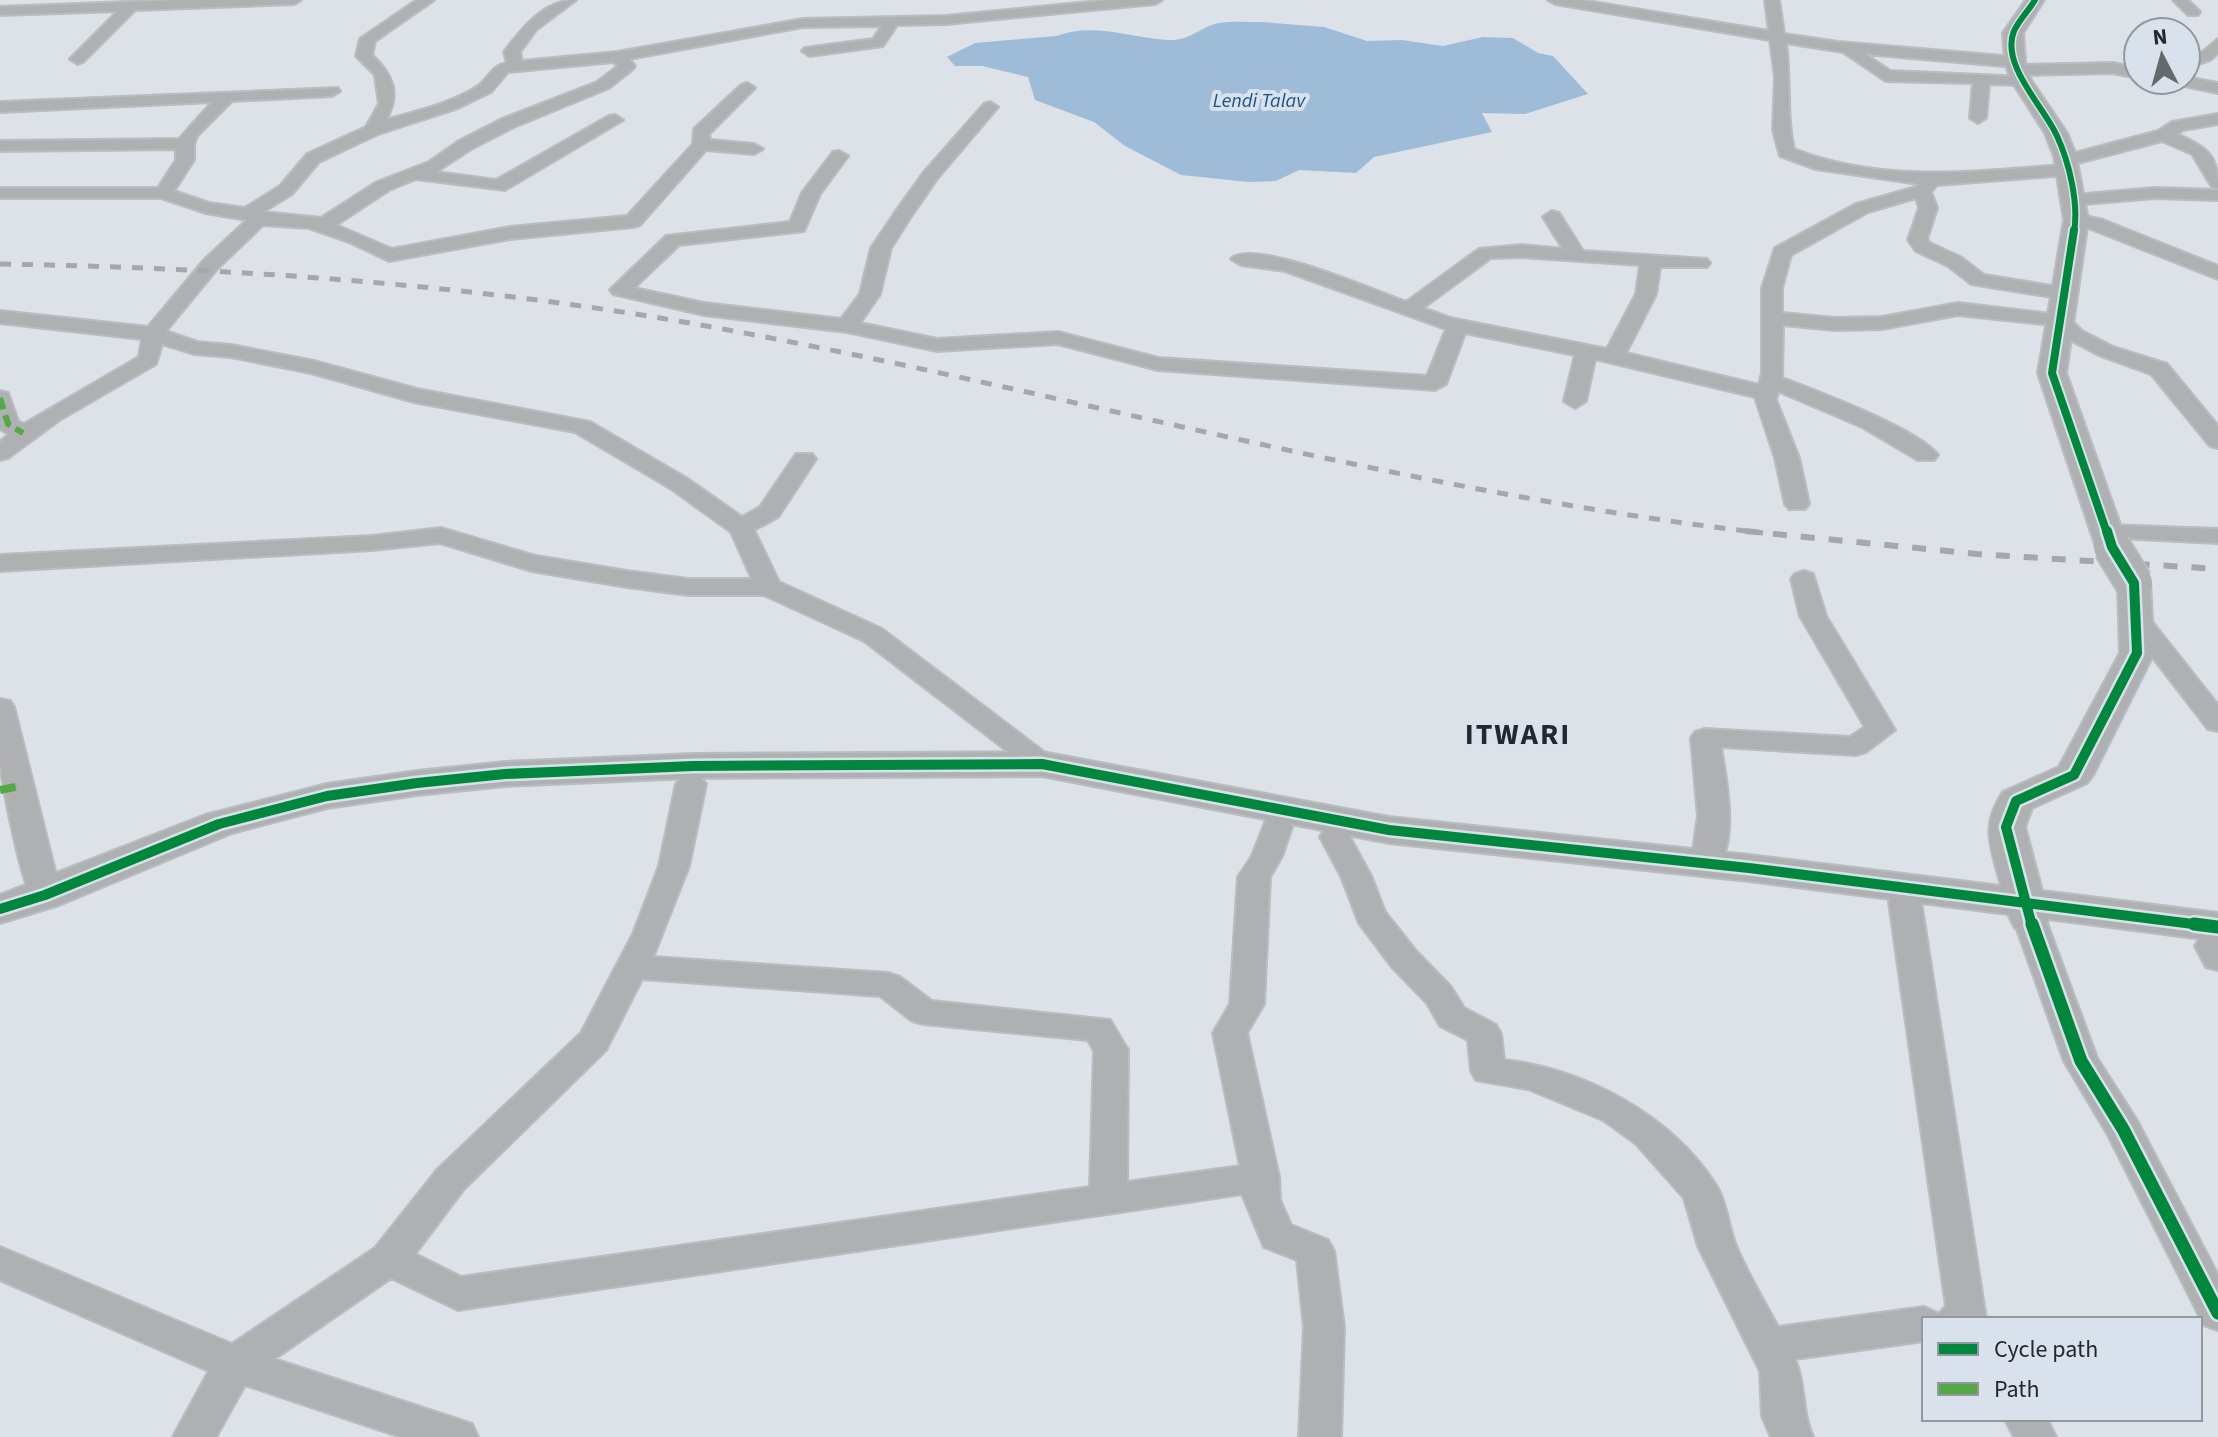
<svg xmlns="http://www.w3.org/2000/svg" width="2218" height="1437" viewBox="0 0 2218 1437" font-family="'Source Sans 3',sans-serif">
<style>
.water{fill:#9ebcd8}
.lines{fill:none;stroke-linecap:round;stroke-linejoin:round}
.minor-casing{stroke:#b9bdc2;stroke-width:4}
.tertiary-casing{stroke:#b9bdc2;stroke-width:4}
.minor{fill:#aeb0b2;fill-rule:evenodd}
.tertiary{fill:#aeb0b2;fill-rule:evenodd}
.rail-far1{stroke:#a6a7ac;stroke-width:5;stroke-dasharray:11 11;stroke-linecap:butt}
.rail{stroke:#a6a7ac;stroke-width:6;stroke-dasharray:14 14;stroke-linecap:butt}
.tertiary-bridge-casing{stroke:#b9bdc2;stroke-width:40;stroke-linecap:butt}
.tertiary-bridge{stroke:#aeb0b2;stroke-width:36}
.quiet-far1{stroke:#53aa44;stroke-width:6;stroke-dasharray:12 6;stroke-linecap:butt}
.quiet{stroke:#53aa44;stroke-width:8;stroke-dasharray:16 8;stroke-linecap:butt}
.cycleway-far3-casing{stroke:#d9e2ec;stroke-width:9}
.cycleway-far2-casing{stroke:#d9e2ec;stroke-width:12}
.cycleway-far1-casing{stroke:#d9e2ec;stroke-width:15}
.cycleway-casing{stroke:#d9e2ec;stroke-width:18}
.cycleway-far3{stroke:#00873e;stroke-width:6}
.cycleway-far2{stroke:#00873e;stroke-width:8}
.cycleway-far1{stroke:#00873e;stroke-width:10}
.cycleway{stroke:#00873e;stroke-width:13}
.labels{text-anchor:middle;dominant-baseline:central;stroke-width:8;stroke-linejoin:round;paint-order:stroke}
.far-water-label{font-size:20px;font-style:italic;fill:#195485;stroke:#d9e2ec}
.district-label{font-size:30px;font-weight:bold;letter-spacing:2px;fill:#24282c;stroke:#d9e2ec}
</style>
<rect width="100%" height="100%" fill="#dde2e8"/>
<path class="water" d="M1262,22L1324,27L1367,41L1402,40L1443,46L1483,37L1513,38L1538,53L1553,56L1588,94L1525,114L1482,113L1492,132L1374,157L1356,173L1299,170L1276,181L1249,182L1181,175L1125,146L1094,122L1035,100L1028,77L982,66H955L947,57L975,43L1057,36C1094,22 1130,38 1167,40C1192,41 1199,27 1219,23C1232,21 1248,22 1262,22Z"/>
<g class="lines">
<defs>
<path id="minor" d="M178,0H301L294,4L135,10L83,62L78,64L70,59L118,11L0,15V7Z
M417,0H434L375,41L372,55C393,75 401,94 386,120C416,111 451,104 478,86C489,78 492,65 507,63L504,52C522,28 544,0 576,0L536,30L520,52L522,61L617,52L803,19L946,16L1110,0H1162L1155,4L946,24L897,25L883,46L810,56L802,51L805,48L873,39L882,26L803,27L629,59L635,66L633,69L609,88L514,127L471,149L436,172L496,180L609,116L615,115L623,120L505,190L416,179L389,190L336,225L392,249L510,227L627,216L693,144L694,129L741,85L747,83L755,88L709,134L710,140L754,144L763,149L754,154L706,150L640,225L633,227L510,239L389,261L349,242L309,228L263,225L218,268L166,331L197,342L231,345L314,361L417,389L590,422L686,478L742,517L760,507L796,454H812L816,459L778,517L754,530L779,582L882,629L1052,758L1056,764L1052,770L1042,773L1032,770L864,641L764,595H688L627,587L532,571L440,543L372,550L0,571V555L372,536L441,528L536,556L627,571L688,579H752L731,532L670,488L575,432L414,402L311,373L231,357L195,354L162,344L156,364L61,419L8,458L0,460V442L9,434L0,429V391L8,393L18,421L24,424L139,357L142,339L0,323V311L148,327L204,260L247,220L206,213L161,198H0V188H158L176,160V149L0,151V141L179,139L212,102L0,112V102L338,88L340,91L332,96L232,101L197,136L194,144V160L174,191L209,203L245,208L280,186L307,154L366,127L379,104L375,75L356,56L360,39ZM613,62L618,66L597,82L502,119L459,141L429,162L377,182L321,218L263,212L292,194L319,162L378,134L458,108L491,92L508,72Z
M1548,0H1581L1769,31L1765,0H1779L1784,34L1838,42L2015,57L2021,59V65L2113,63L2138,68V78L2113,73L2020,75L2012,70L2015,67L1865,54L1890,71L2026,77L2028,80L2020,85L1989,84L1986,118L1978,123L1970,118L1973,83L1886,81L1843,52L1786,43C1791,78 1786,115 1794,149C1879,183 1973,172 2062,165L2057,161L2060,157L2158,131L2172,122L2218,114V124L2183,130L2177,134C2206,148 2218,153 2218,188L2212,187L2192,154L2162,141L2070,165L2076,170L2067,175L1937,185L1931,192L1937,208L1927,239L1930,243L1962,258L1984,275L2071,289L2074,293L2071,297L2064,299L1971,284L1948,266L1916,251L1908,240L1919,208L1916,198L1868,212L1791,255L1782,288V313L1835,318L1882,317L1958,303L2067,316L2082,331L2113,347L2167,364L2218,426V448L2210,446L2151,374L2099,355L2068,339L2054,325L1958,315L1882,329L1835,330L1783,325L1782,378C1816,391 1918,429 1938,455L1934,460H1918L1862,427L1778,391L1776,400L1799,458L1809,504L1805,509H1789L1785,504L1775,458L1755,397L1595,359L1586,401L1575,408L1564,401L1575,355L1465,333L1446,384L1435,390L1158,370L1058,344L937,351L847,332L704,315L613,294L610,290L666,236L790,222L802,193L833,152L839,151L848,156L820,194L804,231L679,245L634,288L704,303L841,319L860,294L871,248L894,214L924,172L984,104L990,102L998,107L936,180L912,215L891,248L880,294L860,323L937,339L1058,332L1158,358L1427,376L1446,329L1285,271L1241,265L1231,259C1252,237 1378,292 1406,302L1479,249L1522,245L1563,249L1543,217L1552,211L1559,213L1583,251L1707,259L1710,263L1707,267H1660L1656,294L1626,353L1759,385L1762,373V288L1775,248L1856,204L1916,187L1919,184L1816,169L1780,156L1773,130L1775,77L1770,40L1555,4ZM1522,257L1640,265L1636,294L1607,349L1450,318L1423,308L1491,258Z
M2173,0H2188L2200,12L2198,15H2188Z
M2218,39V53L2210,60L2186,68V58L2200,54Z
M2186,77L2218,83V93L2170,83L2168,80H2186Z
M2155,188L2218,190V200L2155,198L2073,205L2064,200L2073,195Z
M2076,214L2103,220L2218,266V279L2091,229L2069,224L2067,220Z
M2107,525L2218,529V543L2098,537L2095,532L2098,527Z
M1804,571L1813,574L1826,616L1895,730L1866,752L1856,755L1721,747C1727,785 1738,837 1717,871L1706,874L1695,871L1691,864L1698,816L1691,738L1695,732L1705,729L1850,737L1865,727L1800,616L1791,579L1795,574Z
M2136,611L2145,613L2218,705V731L2208,729L2123,619L2127,613Z
M0,699L10,701L14,707L61,895L56,902L45,906L34,902C21,882 3,789 0,762C0,741 0,719 0,699Z
M691,775L701,778L706,784L689,866L653,957L888,973L900,977L932,1001L1110,1020L1128,1050L1127,1182L1240,1166L1213,1033L1230,1004L1238,877L1252,856L1266,820L1277,817L1288,820L1292,827L1282,856L1270,877L1264,1004L1247,1033L1279,1177L1280,1200L1291,1225L1328,1240L1334,1251L1344,1327L1341,1437H1299L1304,1327L1297,1260L1264,1247L1242,1194L458,1310L391,1278L274,1359L472,1424L478,1437H401L245,1385L216,1437H173L209,1371L0,1280V1247L232,1344L375,1248L437,1170L581,1033L633,934L659,866L676,784L681,778ZM642,979L880,996L912,1021L924,1024L1088,1040L1094,1051L1090,1187L461,1277L415,1254L463,1190L606,1050Z
M1335,827L1346,830L1371,876L1385,912L1416,951L1451,987L1464,1008L1496,1025L1501,1034L1504,1060C1584,1069 1669,1114 1714,1182C1727,1201 1728,1226 1736,1246C1748,1274 1764,1301 1778,1327L1924,1307L1939,1314L1946,1306L1889,902L1894,894L1905,891L1916,894L1921,902L1986,1319H1924V1341L1795,1359C1806,1384 1801,1410 1813,1437H1771L1762,1416L1760,1371L1698,1246L1684,1198L1636,1144L1603,1120L1528,1089L1476,1080L1471,1071L1468,1040L1440,1026L1427,1003L1392,967L1359,923L1341,876L1320,837L1324,830Z
M2029,907L2040,910L2045,918L2097,1058L2136,1119L2218,1275V1330L2204,1325L2108,1135L2064,1061L2013,918L2018,910Z
M2211,935L2218,937V970L2206,967L2195,946L2200,938Z
M2005,1419H2047L2056,1437H2014Z"/>
<path id="tertiary" d="M2026,0H2044L2023,33L2025,62L2031,80L2067,133L2076,156L2088,220L2066,373L2128,547L2123,554L2112,557L2101,554L2096,547L2038,373L2064,220L2054,156L2045,133L2011,80L2005,62L2003,33Z
M2134,573L2146,576L2150,583L2154,653L2093,775L2087,783L2032,808L2025,827L2042,891L2218,913V941L2049,919L2043,928L2029,932L2015,928L2008,914L1749,881L1389,843L1042,776L693,778L505,786L417,795L327,808L232,833L59,905L0,923V895L205,815L327,784L417,771L505,762L693,754L1042,752L1389,817L1749,855L2001,886C1992,848 1979,828 2003,792L2059,767L2120,653L2118,583L2122,576Z"/>
</defs>
<use href="#minor" class="minor-casing"/>
<use href="#tertiary" class="tertiary-casing"/>
<use href="#minor" class="minor"/>
<use href="#tertiary" class="tertiary"/>
<path class="rail-far1" d="M0,264C243,268 484,285 723,329C1070,393 1412,493 1763,533"/>
<path class="rail" d="M1745,531L1977,554L2218,569"/>
<defs>
<path id="tertiary-bridge" d="M2112,547L2134,583"/>
</defs>
<use href="#tertiary-bridge" class="tertiary-bridge-casing"/>
<use href="#tertiary-bridge" class="tertiary-bridge"/>
<path class="quiet-far1" d="M0,398L8,424L23,433"/>
<path class="quiet" d="M0,790L20,786"/>
<defs>
<path id="cycleway-far3" d="M2035,0C2029,10 2019,20 2014,31C2000,65 2045,108 2057,136C2069,162 2079,203 2074,232"/>
<path id="cycleway-far2" d="M2074,230L2052,373L2107,533"/>
<path id="cycleway-far1" d="M0,909L45,895L219,824L327,796L417,783L505,774L693,766L1042,764L1389,830L1749,868L2209,926
M2032,926L2006,827L2016,801L2074,775L2137,653L2134,583L2112,547L2107,531"/>
<path id="cycleway" d="M2032,924L2081,1061L2123,1129L2218,1313
M2194,924L2218,927"/>
</defs>
<use href="#cycleway-far3" class="cycleway-far3-casing"/>
<use href="#cycleway-far2" class="cycleway-far2-casing"/>
<use href="#cycleway-far1" class="cycleway-far1-casing"/>
<use href="#cycleway" class="cycleway-casing"/>
<use href="#cycleway-far3" class="cycleway-far3"/>
<use href="#cycleway-far2" class="cycleway-far2"/>
<use href="#cycleway-far1" class="cycleway-far1"/>
<use href="#cycleway" class="cycleway"/>
</g>
<g class="labels">
<g class="far-water-label">
<text x="1259" y="101">Lendi Talav</text>
</g>
<g class="district-label">
<text x="1518" y="734">ITWARI</text>
</g>
</g>
<rect x="1922" y="1317" width="280" height="104" fill="#d9e2ec" stroke="#91989f" stroke-width="2"/>
<rect x="1938" y="1343" width="40" height="12" fill="#00873e" stroke="#91989f" stroke-width="2"/>
<text x="1994" y="1357" font-size="24" fill="#24282c">Cycle path</text>
<rect x="1938" y="1383" width="40" height="12" fill="#53aa44" stroke="#91989f" stroke-width="2"/>
<text x="1994" y="1397" font-size="24" fill="#24282c">Path</text>
<g transform="translate(2162 56) rotate(354)"><circle r="38" fill="#d9e2ec" stroke="#91989f" stroke-width="2"/>
<path d="M0-6L14 30L0 20L-14 30Z" fill="#65696e"/>
<text y="-12" font-size="22" font-weight="bold" text-anchor="middle" fill="#24282c">N</text>
</g>
</svg>
